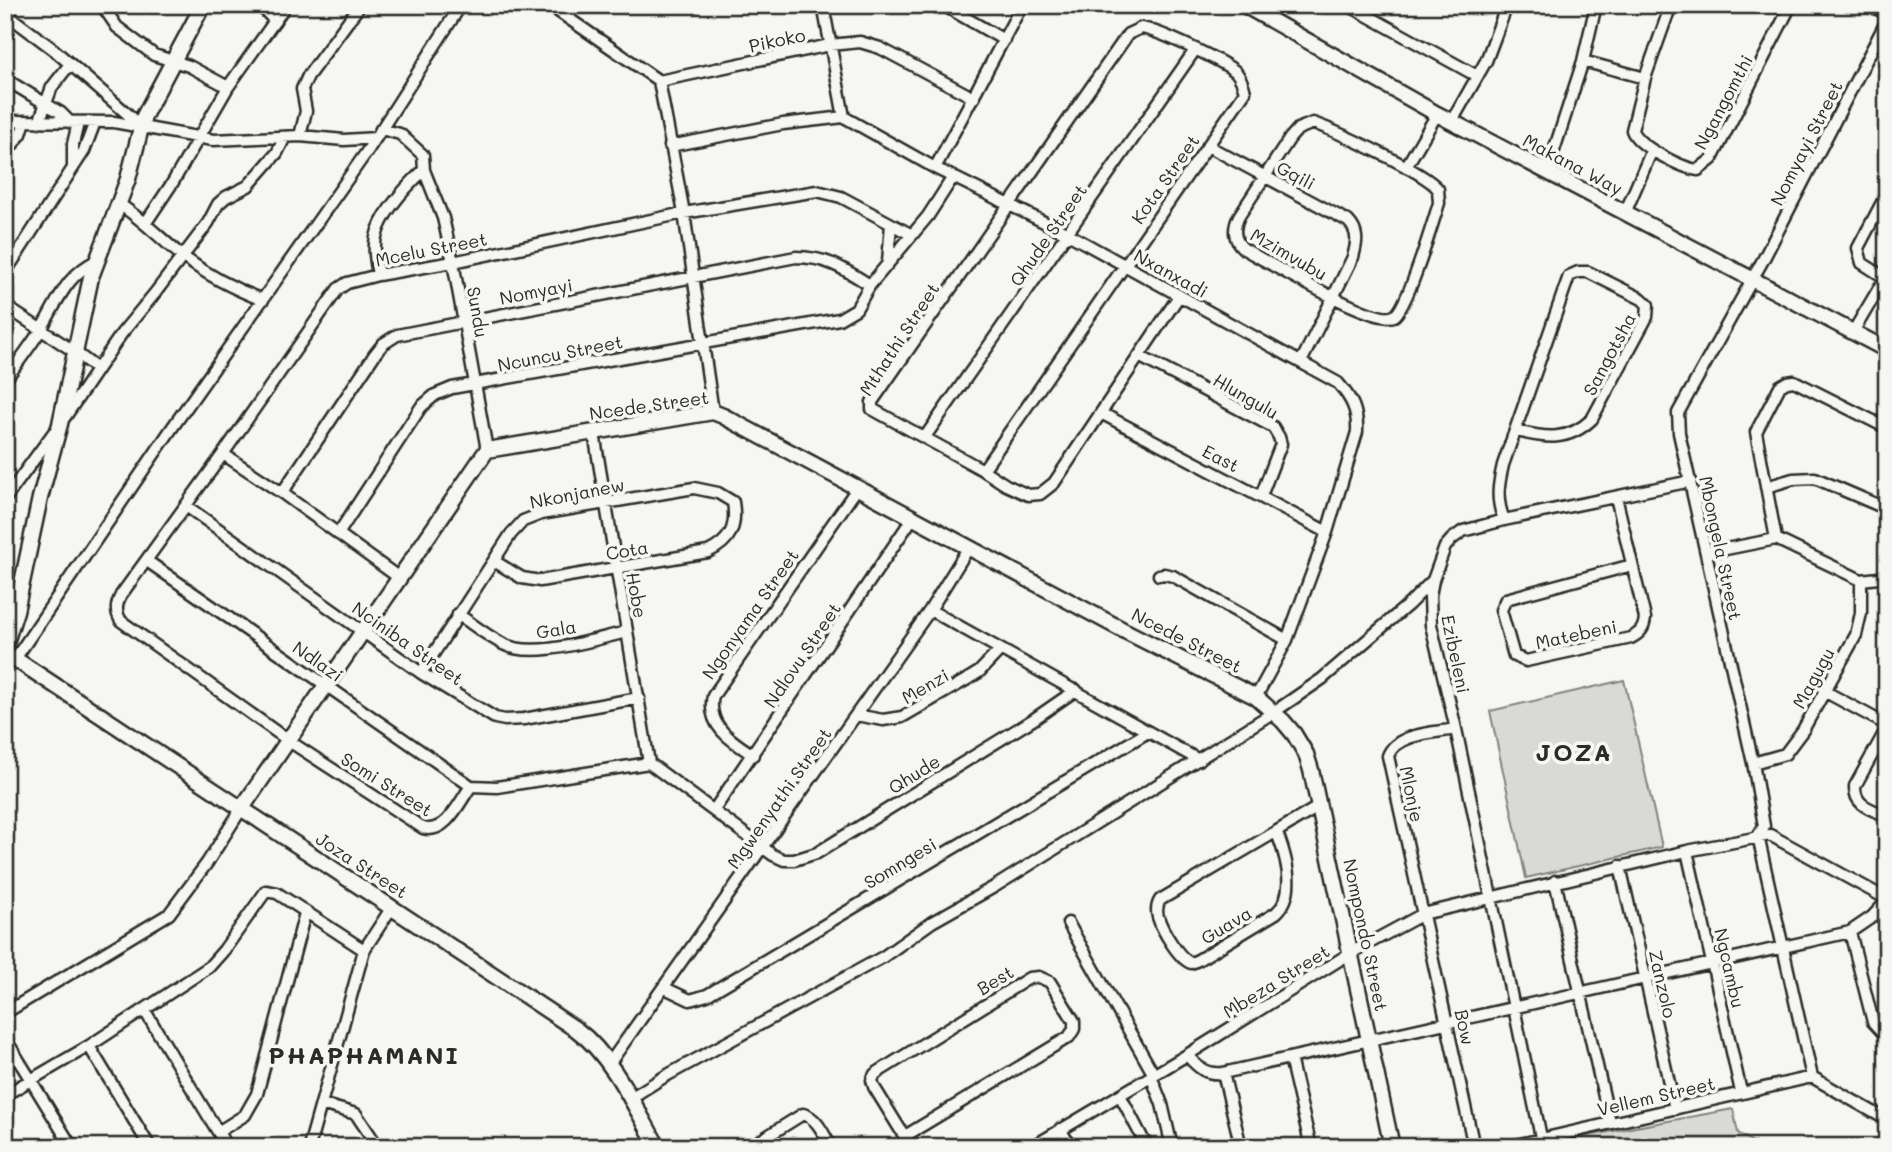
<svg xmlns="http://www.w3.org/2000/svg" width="1892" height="1152" viewBox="0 0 1892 1152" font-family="Mali,sans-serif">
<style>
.green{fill:#d9d9d5;stroke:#828280;stroke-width:2}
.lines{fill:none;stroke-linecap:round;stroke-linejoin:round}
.street-casing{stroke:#2b2b2b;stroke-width:15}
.secondary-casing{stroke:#2b2b2b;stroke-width:19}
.street{stroke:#f6f6f2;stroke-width:10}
.secondary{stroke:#f6f6f2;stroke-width:14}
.labels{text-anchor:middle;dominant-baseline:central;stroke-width:7;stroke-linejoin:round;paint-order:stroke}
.street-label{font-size:18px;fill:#2b2b2b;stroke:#f6f6f2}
.district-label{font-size:24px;font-weight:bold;letter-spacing:2px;fill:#2b2b2b;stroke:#f6f6f2}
</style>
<rect width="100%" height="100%" fill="#f6f6f2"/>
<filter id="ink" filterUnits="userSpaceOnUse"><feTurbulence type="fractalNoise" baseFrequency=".0143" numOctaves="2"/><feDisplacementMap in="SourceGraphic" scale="14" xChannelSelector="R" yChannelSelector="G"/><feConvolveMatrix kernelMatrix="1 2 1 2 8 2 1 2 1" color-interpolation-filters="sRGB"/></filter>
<g filter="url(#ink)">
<path class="green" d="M1624,680L1662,847L1526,878L1490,711Z
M1733,1109L1738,1133L1762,1147H1553L1555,1142Z"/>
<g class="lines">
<defs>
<path id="street" d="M102,5L117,27L154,55L189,66L228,87
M260,5L275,21
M549,5L659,81L684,213L713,412
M675,5H696
M823,5L844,117
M943,5L1004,40
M1348,5L1477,76
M1671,5L1645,78L1632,130C1637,146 1682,168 1698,170L1712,159L1791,5
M1870,5L1887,14
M5,13L53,49L139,124
M1583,61L1645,78
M5,79L61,113L71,123
M659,81L830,45L860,42L880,48L974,98
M5,121L114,122L213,140L300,136L344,140L376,138
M1452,121L1486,61L1507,5
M39,122L52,87L70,64
M1313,123C1336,131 1425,172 1438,189L1439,203C1433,222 1407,309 1394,316C1375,326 1266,261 1244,249C1233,240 1233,228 1239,216L1290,138L1298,129Z
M381,129L400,134L423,155L424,170L443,218L453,262L487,450
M300,136L306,111L302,89L308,76L360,5
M670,146L783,124L844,117L935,168L1068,234L1338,383C1352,399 1358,411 1357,432L1327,532L1287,640L1256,697
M1208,146L1348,221C1359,232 1357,243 1353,257L1301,362
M5,154L21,134L25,121
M1406,167L1437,114
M73,168V144L78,123
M935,168L1022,5
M1547,172L1583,61L1596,5
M1887,193L1858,248L1862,263L1887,279
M119,204C142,219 161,239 182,256C207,275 234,289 263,300
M1625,213L1652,150
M145,224L173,182L228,87L286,5
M888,262L891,224
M5,273L84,151L95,122
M378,275C376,263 373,249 376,237C382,212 406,187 424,170
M5,306L75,352L97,369
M1853,332L1885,278
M1139,356L1273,427L1279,437L1281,444L1261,496
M5,380C17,364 29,348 40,331C58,302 65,275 98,260
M1101,413L1327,532
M65,417L122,333L155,293L208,223L218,204L226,197L248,186L277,153L285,137
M594,433L649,763
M925,437L1195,50
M223,454L282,493L398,577
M983,470L1245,92C1243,84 1241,78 1236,72C1223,61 1158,30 1141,28L1128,34L872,402V409L983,470L1006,485L1028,495L1040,494L1054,483L1179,296
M1766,487L1793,479L1815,478L1887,509
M282,493L375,354L383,344L397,335L796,257C827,257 844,269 870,285
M1616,497L1645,618C1644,629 1640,633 1631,638L1526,661L1514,656L1501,610L1506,599L1632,565
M5,499L54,432
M186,506L421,673L495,718L505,720L524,719L639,698
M1504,520C1496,500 1498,486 1503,465L1569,276L1578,272H1588L1642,299L1648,305L1647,317L1592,419C1568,442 1546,438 1516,431
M338,534L421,407L435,395L452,388L839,319L856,309L870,285L928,216L953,177
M1776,539L1756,432L1780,386L1787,382L1794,381L1887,428
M1706,553L1776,539L1861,580L1887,577
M147,561L471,786L497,787L649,763L773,855L784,860H794L817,853L1034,719L1076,690
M1159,575L1164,574L1173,576L1287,640
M930,610L1199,760
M458,614C472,624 487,636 503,644C534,660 594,639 627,632
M15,659L172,428L368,150L461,5
M421,673L511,534L523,521L541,514L694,488L718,493L733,502C737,527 731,541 708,552L540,581L522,578L494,561
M1824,691L1887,725
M856,715L883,720L902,717L966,680L979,672L999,651
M1887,728L1855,786C1854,806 1871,809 1887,816
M1456,729C1435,733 1396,733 1388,756L1474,1147
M753,755C732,741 706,726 713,696L858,487
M1753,763L1785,754L1803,730L1856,635L1861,613V580
M471,786C460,801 446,835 423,828L289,741L121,621C115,611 116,605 121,595L223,454L338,289L347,283L378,275L453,262L684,213L817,191L841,197L912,235
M714,810L914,516
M1277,833C1286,856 1298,894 1276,913L1198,960L1191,963C1179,959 1162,930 1158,917C1156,910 1157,905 1160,900L1318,807
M1758,836L1764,826L1753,763L1679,433L1678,413L1763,260L1887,20
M1758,836L1812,1077L1887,1120
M1687,851L1741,1092
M1620,866L1675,1109
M1555,881L1610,1123
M1068,923L1154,1075
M1850,932L1873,1022L1887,1037
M665,988L690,1000L707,995L1148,732
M145,1011L227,1147
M5,1013L169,914L207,863L242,808
M5,1038L72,1147
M89,1046L150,1147
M1187,1055C1198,1068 1206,1075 1223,1073L1850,932L1872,917L1887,901
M1290,1058L1311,1147
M609,1064L930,610L969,547
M1223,1073L1241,1147
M1151,1076L1162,1104L1172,1147
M5,1095L89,1046L209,967L224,950L266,891L277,893L364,950
M1120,1095L1147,1147
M629,1099L664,1077L883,957L932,922L994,887L1274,712L1322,679L1409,604L1433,580
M321,1104L356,1114L378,1147
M1060,1129L1071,1147
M218,1132L245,1115L257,1094L305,913
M905,1136L1069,1037L1074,1029V1021L1050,982L1039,977L1029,978L875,1074L872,1080L874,1087L911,1147
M309,1147L364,950L392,907
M750,1147L803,1114C817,1117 824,1135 831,1147
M1032,1147L1187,1055L1349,954L1423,914L1687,851L1770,835L1887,899
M1507,1147L1812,1077
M1543,1147L1456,729L1431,625L1430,596L1433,580L1445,547L1452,539L1463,531L1504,520L1691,481"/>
<path id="secondary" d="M1244,5L1437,114L1887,350
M5,646L16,611L40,498L60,424L91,277L128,179L144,116L203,5
M5,657L15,659L577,1030C612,1056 636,1109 658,1147
M242,808L487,450L713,412L723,416L1123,630L1256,697L1283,721L1294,734L1306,754L1311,770L1392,1147"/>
</defs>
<use href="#street" class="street-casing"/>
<use href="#secondary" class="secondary-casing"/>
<use href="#street" class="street"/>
<use href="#secondary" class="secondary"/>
</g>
</g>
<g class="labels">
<g class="street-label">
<text transform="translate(777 40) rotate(-12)">Pikoko</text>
<text transform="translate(1723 102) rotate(-62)">Ngangomthi</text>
<text transform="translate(1806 143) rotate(-63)">Nomyayi Street</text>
<text transform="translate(1573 164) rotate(28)">Makana Way</text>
<text transform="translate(1296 175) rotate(28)">Gqili</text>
<text transform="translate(1165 179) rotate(-55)">Kota Street</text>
<text transform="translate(1048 235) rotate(-55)">Qhude Street</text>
<text transform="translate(431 249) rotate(-11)">Mcelu Street</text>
<text transform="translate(1289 254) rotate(30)">Mzimvubu</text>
<text transform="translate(1171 273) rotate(29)">Nxanxadi</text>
<text transform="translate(536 291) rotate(-11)">Nomyayi</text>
<text transform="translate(478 312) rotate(80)">Sundu</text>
<text transform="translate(899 339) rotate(-57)">Mthathi Street</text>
<text transform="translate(560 353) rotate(-11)">Ncuncu Street</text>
<text transform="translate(1609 354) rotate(-62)">Sangotsha</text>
<text transform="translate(1246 396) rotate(30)">Hlungulu</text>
<text transform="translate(649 405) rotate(-8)">Ncede Street</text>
<text transform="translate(1221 458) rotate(27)">East</text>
<text transform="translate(577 493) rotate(-11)">Nkonjanew</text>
<text transform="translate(1721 548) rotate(78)">Mbongela Street</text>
<text transform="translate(627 550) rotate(-9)">Cota</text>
<text transform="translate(637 595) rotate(80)">Hobe</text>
<text transform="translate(750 614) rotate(-55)">Ngonyama Street</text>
<text transform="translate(556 629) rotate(-9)">Gala</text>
<text transform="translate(1576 634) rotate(-12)">Matebeni</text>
<text transform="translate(1187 640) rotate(27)">Ncede Street</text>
<text transform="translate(408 643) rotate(35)">Nciniba Street</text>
<text transform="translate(1456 654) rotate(78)">Ezibeleni</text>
<text transform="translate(802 655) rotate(-56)">Ndlovu Street</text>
<text transform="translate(318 661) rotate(35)">Ndlazi</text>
<text transform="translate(1813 678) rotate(-61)">Magugu</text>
<text transform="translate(925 686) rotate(-30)">Menzi</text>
<text transform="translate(914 774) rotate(-32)">Qhude</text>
<text transform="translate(387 784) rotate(32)">Somi Street</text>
<text transform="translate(1412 794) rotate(78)">Mlonje</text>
<text transform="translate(779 798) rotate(-55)">Mgwenyathi Street</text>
<text transform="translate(900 863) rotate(-31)">Somngesi</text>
<text transform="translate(362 865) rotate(33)">Joza Street</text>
<text transform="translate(1226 925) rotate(-31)">Guava</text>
<text transform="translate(1366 935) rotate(78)">Nompondo Street</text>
<text transform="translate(1730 968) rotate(77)">Ngcambu</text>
<text transform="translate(995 980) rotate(-31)">Best</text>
<text transform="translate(1276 981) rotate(-32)">Mbeza Street</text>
<text transform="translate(1663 984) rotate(77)">Zanzolo</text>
<text transform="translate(1465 1027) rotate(78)">Bow</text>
<text transform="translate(1656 1096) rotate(-13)">Vellem Street</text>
</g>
<g class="district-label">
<text x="1574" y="751">JOZA</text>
<text x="364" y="1054">PHAPHAMANI</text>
</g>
</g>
<rect width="1892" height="1152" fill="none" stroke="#f6f6f2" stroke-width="28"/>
<rect x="14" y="14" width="1864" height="1124" fill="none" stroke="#2b2b2b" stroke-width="2.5" filter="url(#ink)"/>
</svg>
